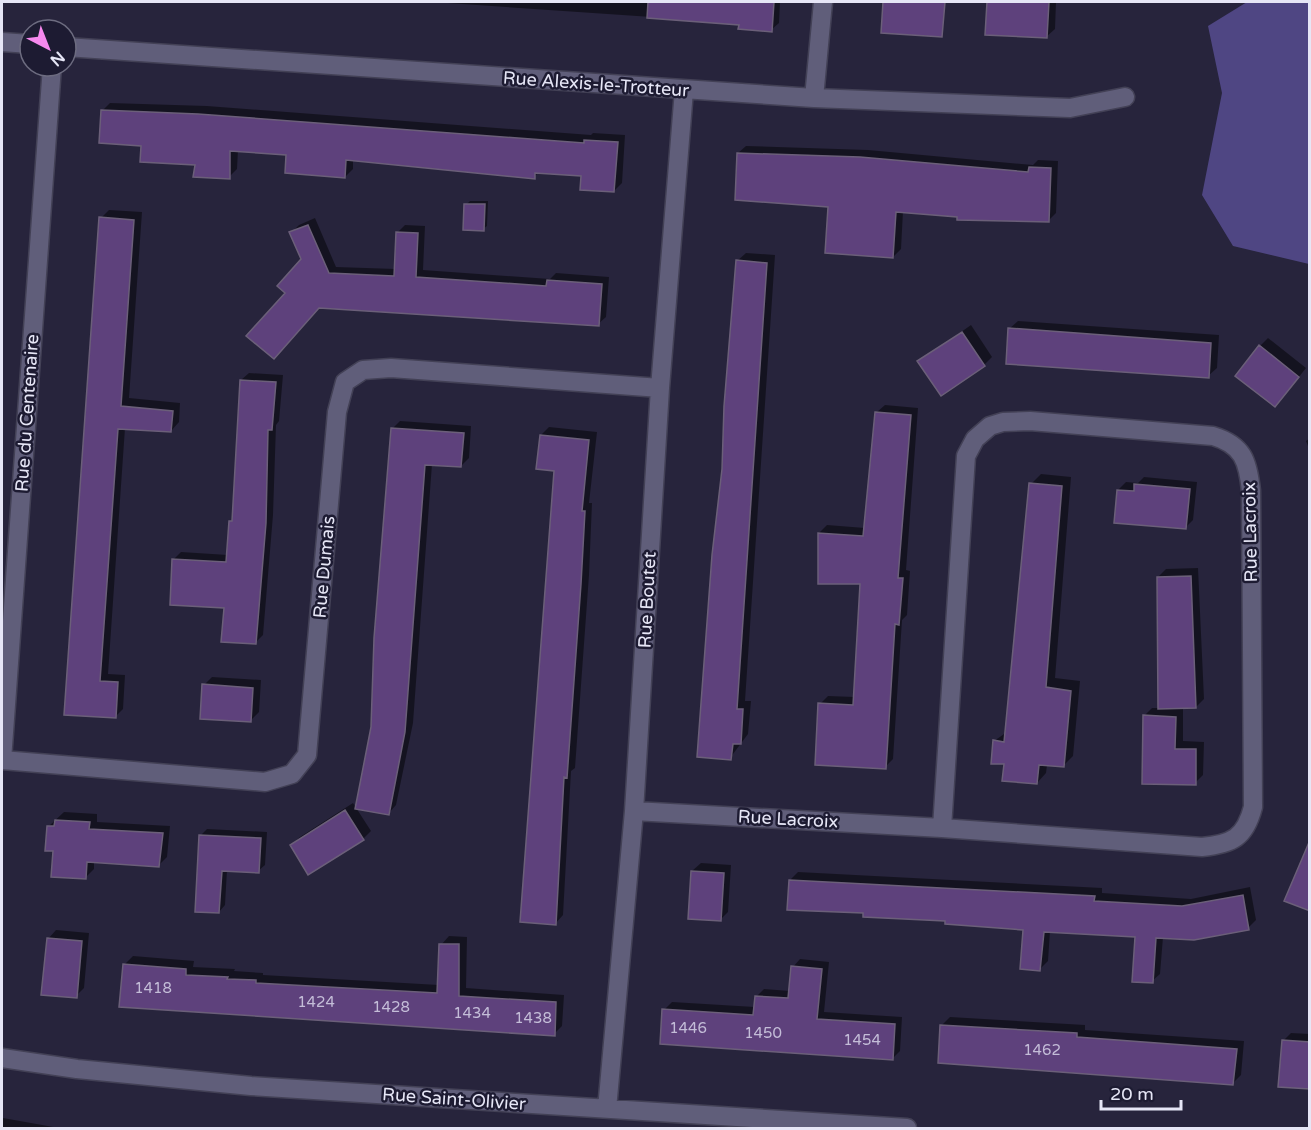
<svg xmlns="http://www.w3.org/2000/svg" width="1311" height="1130" viewBox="0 0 1311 1130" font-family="'Varela Round',sans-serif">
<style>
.forest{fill:#4f4683}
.shadow{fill:#0007}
.building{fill:#5e417c;stroke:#6b5f79;stroke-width:1.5}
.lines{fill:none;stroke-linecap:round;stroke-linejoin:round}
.minor-casing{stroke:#434156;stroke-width:21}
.minor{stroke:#605e7a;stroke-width:18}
.labels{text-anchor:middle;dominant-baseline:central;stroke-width:5;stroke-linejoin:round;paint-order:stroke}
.number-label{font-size:15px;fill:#c4bdd8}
.street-label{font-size:18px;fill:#e6e6f6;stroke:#1d1b32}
</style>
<rect width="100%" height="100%" fill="#27243c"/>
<path class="forest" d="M1247,2H1309V264L1233,246L1202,195L1222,93L1208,26Z"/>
<path class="shadow" d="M433,2H780L779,23L771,30L740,23Z
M885,2H921L920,22L882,31Z
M988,2H1056L1055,29L1046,37L987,34Z
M110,103L207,106L591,135L593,133L625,135L622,183L614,191L583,174L540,171L534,177L353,159V169L345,177L288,154L238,150L237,169L229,177L143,145L102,111Z
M746,146L868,150L1033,165L1038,160L1058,161L1056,213L1048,221L903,211L901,249L893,257L829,205L738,153Z
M470,201H488L487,226L483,229L466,205Z
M109,210L142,212L129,398L180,403L179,422L171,431L125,428L108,674L125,675L123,709L115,717L66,714L101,218Z
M315,218L336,267L396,269L397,233L405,225L425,226L423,270L550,279L556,273L609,277L606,317L598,324L287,292L302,259L291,233L299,225Z
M746,253L775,255L745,701H751L748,734L730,758L737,261Z
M1018,321L1219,335L1217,368L1208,376L1009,329Z
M971,325L992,357L984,365L919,362Z
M1268,338L1306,368L1283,397L1260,346Z
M249,373L283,375L279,421L276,425L273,515L263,635L255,643L225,607L173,560L181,552L228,555L231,521L233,519L241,380Z
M885,405L918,408L906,570L910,571L907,615L902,620L893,759L885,767L820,704L828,696L855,697L862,582L819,533L827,525L865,528L877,412Z
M400,421L471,426L469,458L461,466L432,464L413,723L396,805L388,814L372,727L392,429Z
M549,427L597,432L589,503H592L589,575L575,768L571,771L563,915L555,924V469L541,435Z
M1310,438V451L1306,441Z
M1041,474L1071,477L1055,678L1080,681L1073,756L1063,766L1047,765L1046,773L1037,783L1005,763L994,741L1007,732L1031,484Z
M1144,477L1197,482L1193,520L1185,528L1118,490L1126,482L1138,483Z
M1198,568L1204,699L1196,707H1183V741L1204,742L1203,775L1195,783L1144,716L1152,708H1160L1158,577L1166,569Z
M212,677L261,680L259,712L250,721L204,685Z
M353,803L371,831L363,839L291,845L300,837Z
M64,812L97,814V822L170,826L167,857L159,865L94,861V869L86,877L54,849L48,827Z
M207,829L267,832L265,865L258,871L227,870L225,905L219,912L200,836Z
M701,863L731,865L728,912L720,920L692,871Z
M798,872L1102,888V893L1191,899L1250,887L1256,920L1248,928L1163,937L1160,974L1152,981L1136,935L1050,931L1048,961L1040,969L1025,928L865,912L790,880Z
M56,930L89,933L84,988L76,996L48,939Z
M449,936L467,937L466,988L564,995L562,1026L554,1034L121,1005L124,965L133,956L194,961L193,967L235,969L234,971L263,973V975L439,985L441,945Z
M800,959L829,962L824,1012L902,1017L900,1051L892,1059L664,1010L672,1002L755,1007L756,997L764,989L790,991L793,967Z
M950,1017L1085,1025V1030L1244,1041L1241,1075L1233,1083L942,1025Z
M1291,1033L1310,1034V1088L1283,1041Z
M2,1118H3L59,1128H2Z"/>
<path class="building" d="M648,2H774L772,32L738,29L739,25L647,18Z
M883,2H945L942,37L881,33Z
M987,2H1049L1047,38L985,35Z
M101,110L198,114L584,143V140L618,142L614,192L580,190L581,176L535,173V179L346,160L345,178L285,173L286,155L230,151V179L193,177L195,165L140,162L141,146L99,143Z
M737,153L860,157L1028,172L1029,167L1051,168L1049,222L957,220V217L896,212L893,258L825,253L828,207L735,200Z
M464,204H485L484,231L463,230Z
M99,217L134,220L121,406L173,411L171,432L118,429L100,681L118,682L116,718L64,715Z
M308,225L329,273L394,276L396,232L418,233L416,277L546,286L547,280L602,284L599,326L319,308L274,359L246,336L285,293L277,286L301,259L289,232Z
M736,260L767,263L737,709H743L741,744H733L731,760L697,757L712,555L722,469L724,406Z
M1008,328L1211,343L1209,378L1006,364Z
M962,332L985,366L941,396L917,361Z
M1259,345L1299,377L1275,407L1235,376Z
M240,380L276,382L272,430H268L266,523L256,644L221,642L224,608L170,605L172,559L226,562L229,521H232Z
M875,412L911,415L898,578H903L899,625L895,624L886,769L815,765L818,703L853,705L860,584H818V533L863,536Z
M391,428L464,433L461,467L425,465L405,732L389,815L355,809L371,727L374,638Z
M540,435L589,440L582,511H585L581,584L567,778L564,777L556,925L520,922L554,471L536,469Z
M1029,483L1062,486L1046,687L1071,691L1064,767L1039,765L1037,784L1002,781L1004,764H991L993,740L1004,742Z
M1134,484L1190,489L1186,529L1114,523L1117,490L1134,491Z
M1191,576L1196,708L1158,709L1157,577Z
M202,684L253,688L251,722L200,719Z
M1143,715L1176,717L1175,749H1196V785L1142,784Z
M345,810L364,840L308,875L290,845Z
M55,820L90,822L89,829L163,833L159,867L87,862L86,879L51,877L53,851H45L47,826H54Z
M199,835L261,838L259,873L222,871L219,913L195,912Z
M1310,840V911L1284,901Z
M691,871L724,873L721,921L688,919Z
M789,880L1095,896L1094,901L1182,906L1243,895L1249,930L1194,940L1156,938L1153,983L1132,982L1135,937L1044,932L1040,971L1020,969L1023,930L945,924V921L863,917V913L787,910Z
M47,938L82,941L77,998L41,995Z
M439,944H459V996L556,1002L555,1036L119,1007L123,964L186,969V975L228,977L227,979L256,980V983L437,993Z
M791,966L822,969L817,1019L895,1024L893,1060L660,1044L662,1009L753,1015L755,996L788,998Z
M940,1025L1077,1033V1037L1237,1049L1233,1085L938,1063Z
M1282,1040L1310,1042V1089L1278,1087Z"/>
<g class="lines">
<defs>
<path id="minor" d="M2,42L30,44
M66,47L814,98L1070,108L1125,97
M814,98L823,2
M2,760L265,782L292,774L307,755L337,412L345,382L363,370L391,368L660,388
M2,760L52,66
M634,811L942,828L1202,847C1232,844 1245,838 1253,807L1251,491C1248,461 1243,445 1213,436L1030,421L1003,422L990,426L975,439L966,456L942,828
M2,1058L77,1069L251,1086L907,1128
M607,1109L634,811L660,388L684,90"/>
</defs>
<use href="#minor" class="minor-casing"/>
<use href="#minor" class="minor"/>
</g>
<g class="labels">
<g class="number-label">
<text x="153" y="988">1418</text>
<text x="316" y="1002">1424</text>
<text x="391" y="1007">1428</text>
<text x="472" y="1013">1434</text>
<text x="533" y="1018">1438</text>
<text x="688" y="1028">1446</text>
<text x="763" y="1033">1450</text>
<text x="862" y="1040">1454</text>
<text x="1042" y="1050">1462</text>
</g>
<g class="street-label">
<text transform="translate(596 84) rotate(4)">Rue Alexis-le-Trotteur</text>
<text transform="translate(27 413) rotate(-86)">Rue du Centenaire</text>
<text transform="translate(1250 532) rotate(-91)">Rue Lacroix</text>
<text transform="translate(324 567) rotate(-85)">Rue Dumais</text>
<text transform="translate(647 600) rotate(-87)">Rue Boutet</text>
<text transform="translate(788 819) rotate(3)">Rue Lacroix</text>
<text transform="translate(454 1099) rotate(4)">Rue Saint-Olivier</text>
</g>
</g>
<rect width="1311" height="1130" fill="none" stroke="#e6e6f6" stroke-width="6"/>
<g transform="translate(48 48) rotate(138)"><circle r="28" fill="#1d1b32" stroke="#6d6c80" stroke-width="1.5"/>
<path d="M0-4.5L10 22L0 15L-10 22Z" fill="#f689ee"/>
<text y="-9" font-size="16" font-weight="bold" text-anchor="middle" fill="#e6e6f6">N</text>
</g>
<path d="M1101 1100v9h80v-9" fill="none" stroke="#e6e6f6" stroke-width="3"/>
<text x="1110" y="1100" font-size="18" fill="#e6e6f6" stroke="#1d1b32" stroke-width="4.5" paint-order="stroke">20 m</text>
</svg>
